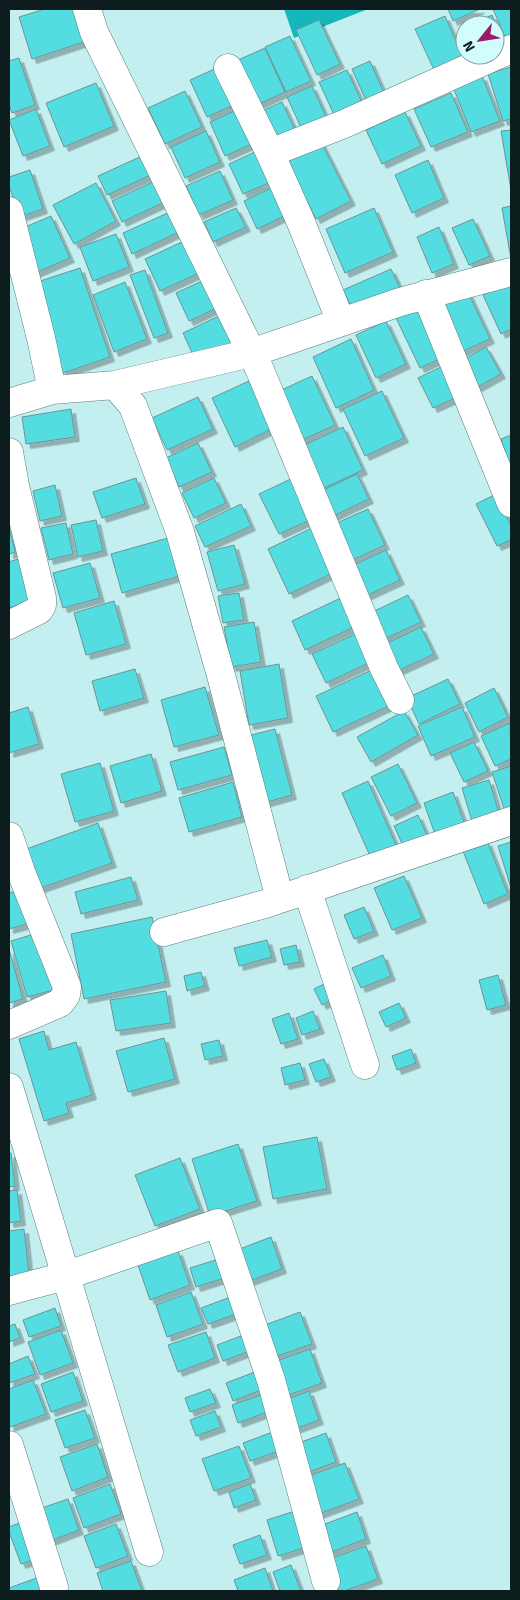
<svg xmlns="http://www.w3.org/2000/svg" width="520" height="1600" viewBox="0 0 520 1600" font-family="Signika,sans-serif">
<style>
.water{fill:#14b7ba}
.building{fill:#52dde0;stroke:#6c9495;filter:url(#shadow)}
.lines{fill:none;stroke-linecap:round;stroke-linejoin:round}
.minor-casing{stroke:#577f7f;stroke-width:29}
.minor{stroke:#fff;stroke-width:28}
</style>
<defs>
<filter id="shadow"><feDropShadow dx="4.5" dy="4.5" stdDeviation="0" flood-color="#0004"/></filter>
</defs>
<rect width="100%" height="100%" fill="#c4eff0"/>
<path class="water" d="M284,9H368L294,38Z"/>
<path class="building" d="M45,9H73L84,42L32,59L19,17Z
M448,9H480L453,21Z
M493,9H511V39L507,41Z
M492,15L507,47L495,52V25H469Z
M445,16L465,62L436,74L415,29Z
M319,20L340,64L317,75L296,30Z
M290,36L311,81L286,92L265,47Z
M265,48L285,92L259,104L238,60Z
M19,58L35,105L12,113L9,105V61Z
M370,61L385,95L367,103L352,69Z
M219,67L236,104L207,117L190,80Z
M511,67V119L503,121L488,74Z
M347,70L364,107L336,119L319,82Z
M482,76L500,121L471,132L453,87Z
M96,83L114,126L64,147L46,103Z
M312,86L328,121L303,132L287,97Z
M185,91L202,127L165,144L148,108Z
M451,93L468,132L431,147L414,109Z
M282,102L296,132L275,141L262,111Z
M241,108L256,142L225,156L210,122Z
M36,109L50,146L23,156L9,120Z
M405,112L421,146L382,164L366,130Z
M511,130V190L501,131Z
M206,131L220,162L185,178L171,147Z
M321,142L351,201L316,219L286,160Z
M259,150L273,181L243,194L229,164Z
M144,155L153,174L107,195L98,176Z
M428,160L444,198L412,213L395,175Z
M30,170L43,209L20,217L9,186V177Z
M220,171L233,200L199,215L186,186Z
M159,179L169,200L122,222L112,201Z
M96,183L116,221L74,244L53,205Z
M280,184L293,212L257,229L244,201Z
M511,206V259L502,208Z
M236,208L246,227L213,242L204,222Z
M374,208L393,252L345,273L326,229Z
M170,212L179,232L132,254L123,233Z
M51,216L70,258L35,273L16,231Z
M473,219L490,256L469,265L452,228Z
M439,227L454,264L432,273L417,237Z
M116,234L129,267L93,281L80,247Z
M184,241L199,273L160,291L145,259Z
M80,268L110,357L63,373L34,283Z
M391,269L402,292L354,313L343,290Z
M145,270L168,333L154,338L130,275Z
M202,281L215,309L189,321L176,293Z
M125,282L147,339L114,352L93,295Z
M511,282V329L501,334L483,295Z
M467,290L490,339L461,352L439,303Z
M423,306L446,356L420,368L396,318Z
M223,314L238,345L197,364L183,333Z
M386,321L406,364L376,378L356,335Z
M351,339L374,390L336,408L313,357Z
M486,347L501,374L476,388L461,361Z
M447,364L462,395L433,408L418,378Z
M312,376L335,425L300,441L277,392Z
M249,381L271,429L235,447L212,398Z
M382,391L404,438L365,456L343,409Z
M198,397L213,429L167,450L152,418Z
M71,409L75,437L26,444L22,417Z
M343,427L363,470L322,489L302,446Z
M511,435V468L501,439Z
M198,443L212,472L179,487L166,458Z
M357,474L369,499L327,519L315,494Z
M295,477L314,518L279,534L259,494Z
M136,478L145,504L102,518L93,492Z
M214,478L226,503L194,518L182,493Z
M55,485L62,516L40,521L33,491Z
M496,494L511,526V540L497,546L476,504Z
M241,504L251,526L205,547L195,526Z
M368,509L385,545L348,562L330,526Z
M96,520L103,551L78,557L71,525Z
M66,523L73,554L49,560L41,528Z
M9,526L15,552L9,554Z
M312,528L333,573L289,594L268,549Z
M175,536L186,574L122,593L111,554Z
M234,545L245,584L218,591L207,552Z
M386,550L400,580L359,599L345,569Z
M21,558L35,599L9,608V562Z
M90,563L100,598L63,608L53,573Z
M239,593L244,620L223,623L218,596Z
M408,595L421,622L378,642L366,615Z
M345,596L358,625L305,650L292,621Z
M114,601L126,644L86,655L74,613Z
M254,622L261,662L231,667L224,627Z
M421,627L434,654L393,673L381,646Z
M362,631L375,660L326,683L312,654Z
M279,664L288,718L249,725L240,671Z
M378,667L395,703L333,732L316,696Z
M135,669L144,698L100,711L92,681Z
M448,679L460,704L419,724L407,698Z
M205,687L219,735L174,747L161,700Z
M494,688L508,717L479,732L465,703Z
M28,707L39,744L9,753V713Z
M462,707L475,737L431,756L418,726Z
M404,711L418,735L371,762L357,737Z
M510,723L511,759L495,766L481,736Z
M275,729L292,795L260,804L243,737Z
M474,742L488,771L464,782L450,753Z
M224,747L232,775L178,790L170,762Z
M151,754L162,791L121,803L110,766Z
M100,763L114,811L75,822L61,774Z
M398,764L417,803L391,816L371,777Z
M511,766V817L507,818L492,772Z
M489,780L501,820L474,828L462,788Z
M368,781L396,845L370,856L342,793Z
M233,782L242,817L189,832L179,798Z
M453,792L467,830L437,840L424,803Z
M418,815L429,840L405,850L394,826Z
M98,823L112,863L32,891L18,852Z
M487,841L508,894L484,904L463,851Z
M511,842V888L498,846Z
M404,876L422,918L392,930L374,888Z
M131,877L138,900L81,914L75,892Z
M17,891L27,924L9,929V893Z
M364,907L374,931L354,939L344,915Z
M152,917L166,982L84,999L71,934Z
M41,932L57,989L27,997L11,941Z
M267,940L272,957L239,966L234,948Z
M296,945L300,962L284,965L280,949Z
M9,949L23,999L9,1003Z
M383,955L391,976L361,988L352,968Z
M201,972L205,986L187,991L184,976Z
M498,975L506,1005L487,1010L479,980Z
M330,981L337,997L322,1005L314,989Z
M166,991L171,1023L116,1031L110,1000Z
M399,1003L406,1018L386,1027L379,1012Z
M313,1011L320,1029L302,1035L296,1018Z
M289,1013L298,1039L281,1044L272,1019Z
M44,1031L49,1050L76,1042L92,1095L66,1103L69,1113L44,1121L19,1039Z
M164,1038L175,1079L128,1092L116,1051Z
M219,1040L223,1056L205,1060L201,1044Z
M411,1049L416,1063L397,1070L392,1056Z
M324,1059L331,1077L316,1082L309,1064Z
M300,1063L305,1080L285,1085L281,1068Z
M317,1137L327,1189L273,1199L263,1147Z
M238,1144L257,1201L210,1216L192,1159Z
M9,1153H11L15,1186L9,1187Z
M180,1158L200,1209L155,1226L135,1175Z
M17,1190L21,1221L9,1223V1191Z
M24,1229L29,1274L9,1276V1231Z
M271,1237L282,1269L249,1281L237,1250Z
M178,1251L190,1285L150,1300L138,1265Z
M225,1257L231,1276L196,1287L190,1268Z
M191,1292L203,1324L167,1337L156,1305Z
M236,1295L242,1312L208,1324L201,1308Z
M55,1308L61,1326L29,1337L23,1320Z
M300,1312L312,1344L269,1359L257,1328Z
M15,1324L20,1338L9,1342V1326Z
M61,1330L73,1363L40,1375L28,1342Z
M206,1332L215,1358L178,1372L168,1345Z
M249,1333L255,1349L223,1361L217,1345Z
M310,1349L322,1383L283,1397L271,1363Z
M28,1356L35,1374L9,1383V1364Z
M260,1370L266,1388L233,1401L226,1383Z
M73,1372L83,1401L51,1412L41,1384Z
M33,1380L46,1414L10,1427L9,1423V1389Z
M210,1389L216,1403L190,1412L185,1398Z
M309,1391L319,1420L292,1430L282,1401Z
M267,1393L273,1410L238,1423L232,1405Z
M85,1410L95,1438L65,1448L55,1420Z
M215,1411L221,1427L196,1436L190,1420Z
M278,1430L285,1449L250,1461L243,1443Z
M326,1433L336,1462L303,1474L293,1445Z
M97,1444L108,1477L72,1491L60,1457Z
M239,1446L251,1478L214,1491L202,1459Z
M345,1463L359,1499L316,1515L303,1478Z
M110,1484L121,1514L84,1528L73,1498Z
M250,1484L256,1500L234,1508L229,1492Z
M68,1499L79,1530L45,1543L33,1511Z
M301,1509L313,1545L278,1556L267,1520Z
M357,1512L366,1539L326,1554L317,1527Z
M22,1522L36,1559L21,1564L9,1532V1527Z
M116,1524L128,1556L96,1568L84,1536Z
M260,1535L267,1555L240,1564L233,1545Z
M366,1546L378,1579L344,1591H338L327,1560Z
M131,1561L142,1591H103L97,1573Z
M291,1565L301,1591H280L273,1572Z
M265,1568L273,1591H238L234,1580Z
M42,1576L47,1591H9V1588Z"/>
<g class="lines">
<defs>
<path id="minor" d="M87,9L94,32L259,368L384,668L400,700
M228,68L270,153
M9,211L41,338L52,390L115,385L133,406L180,532L222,679L280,899
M426,294L511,503
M341,322L300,220L270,153L344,124L511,49
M115,385L251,353L400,302L511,272
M9,403L52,390
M9,452L15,486L42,598V605L39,610L9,625
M9,836L21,872L67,987L66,995L60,1003L9,1025
M307,889L365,1065
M164,932L265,904L511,821
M9,1087L149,1552
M9,1291L65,1276L218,1223L271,1380L326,1581
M9,1445L54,1587"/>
</defs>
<use href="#minor" class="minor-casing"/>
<use href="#minor" class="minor"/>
</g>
<rect width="520" height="1600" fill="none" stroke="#0d1d1d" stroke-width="20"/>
<g transform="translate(480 40) rotate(240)"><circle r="24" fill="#d1fdfd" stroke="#83a3a3"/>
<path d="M0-4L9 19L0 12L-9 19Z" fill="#9d196b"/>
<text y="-8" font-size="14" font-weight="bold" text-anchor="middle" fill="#0d1d1d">N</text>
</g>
</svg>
